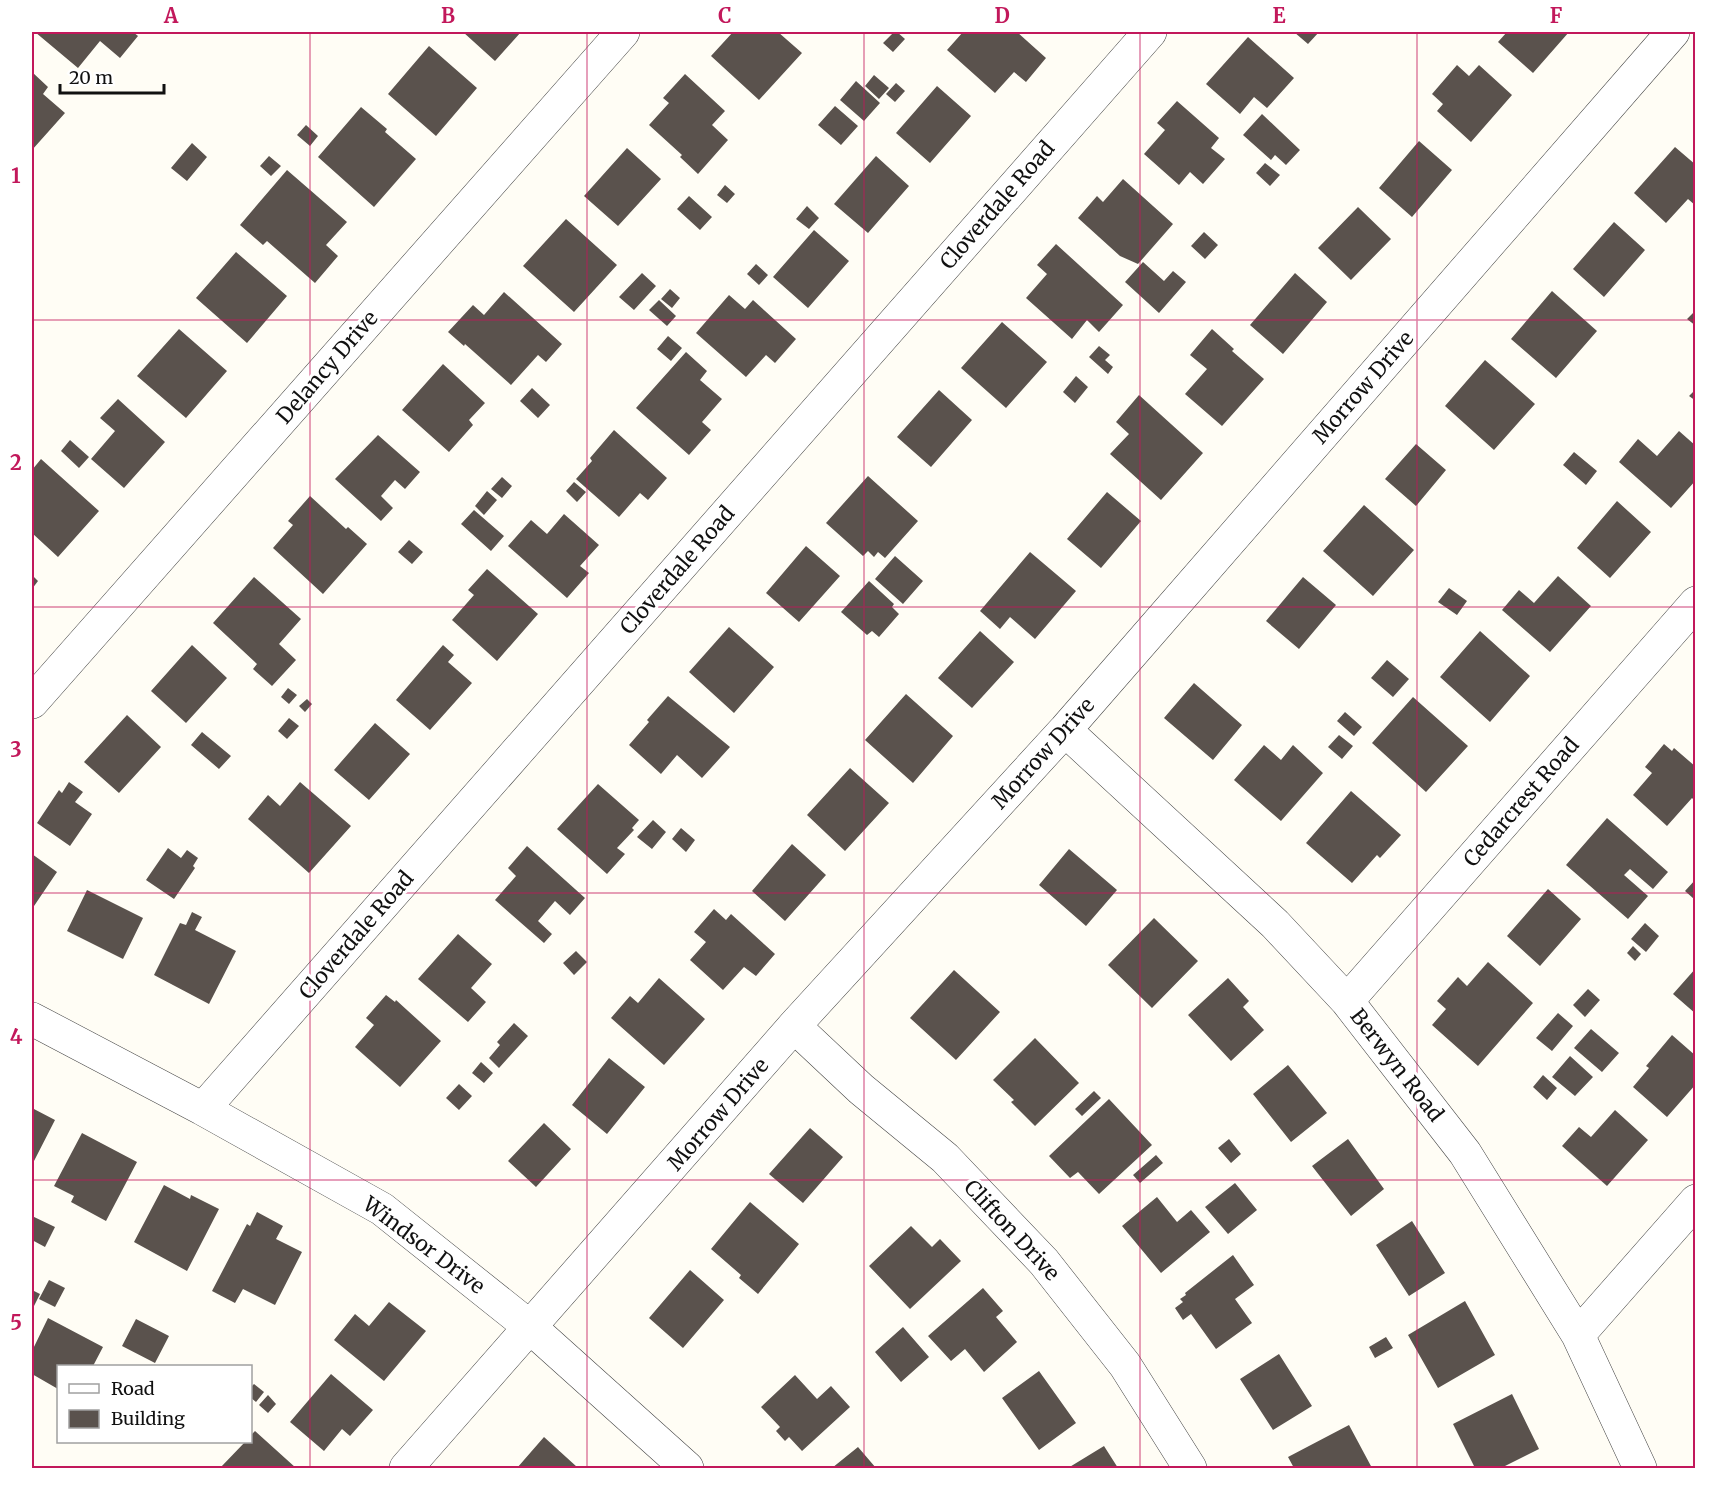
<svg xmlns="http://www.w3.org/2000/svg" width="1727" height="1500" viewBox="0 0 1727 1500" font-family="Merriweather,serif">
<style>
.building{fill:#5a524d}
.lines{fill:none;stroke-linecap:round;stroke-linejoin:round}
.minor-casing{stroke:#444;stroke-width:34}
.minor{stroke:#fff;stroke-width:33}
.grid{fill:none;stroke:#c2185b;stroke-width:1.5;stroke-opacity:0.55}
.labels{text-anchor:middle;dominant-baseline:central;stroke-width:6;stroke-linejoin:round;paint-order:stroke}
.street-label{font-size:21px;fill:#111;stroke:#fff}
.neatline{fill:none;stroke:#c2185b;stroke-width:2}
.grid-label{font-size:20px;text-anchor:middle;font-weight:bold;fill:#c2185b}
</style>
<rect width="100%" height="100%" fill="#fffdf5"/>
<path class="building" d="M35,32H133L138,36L120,58L100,41L78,68Z
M463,32H521L495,61Z
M733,32H778L802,53L759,100L711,56Z
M894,32H897L905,39L893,52L883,43Z
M963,32H1017L1046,58L1026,82L1014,72L995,93L947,50Z
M1294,32H1319L1308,44Z
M1507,32H1569L1533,73L1498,42Z
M1248,37L1294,78L1267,108L1254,97L1240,114L1206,84Z
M429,46L477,88L436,136L388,94Z
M1457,65L1469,76L1479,65L1512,95L1471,142L1437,111L1443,104L1432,94Z
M32,72L48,87L43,94L65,113L32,150Z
M685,74L725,111L712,125L728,140L698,174L680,157L682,155L649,125L669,103L663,98Z
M874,75L889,88L879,99L865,86Z
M856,81L880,103L864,121L840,100Z
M896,83L905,91L895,102L886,94Z
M937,86L971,116L930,163L896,133Z
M1177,101L1219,138L1211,148L1225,159L1203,184L1190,172L1179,185L1144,154L1165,130L1157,123Z
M835,106L858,126L841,145L818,125Z
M361,107L387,129L385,132L416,159L374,207L318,157Z
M1262,114L1300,150L1286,165L1275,155L1271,160L1243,135Z
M306,125L318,136L310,146L297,135Z
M1419,141L1452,170L1412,217L1379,188Z
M192,143L207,157L187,181L171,168Z
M1675,147L1696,165V206L1688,199L1666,223L1634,193Z
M627,148L661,179L618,226L584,196Z
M269,156L281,166L271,176L260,166Z
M876,156L909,186L868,233L834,204Z
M1265,163L1280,175L1270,186L1256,173Z
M287,170L347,222L326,245L338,256L315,283L267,241L263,245L240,225Z
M1123,179L1173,224L1138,264L1120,256L1078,218L1097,196L1103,202Z
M725,185L735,194L727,203L717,195Z
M689,196L712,217L700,230L677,209Z
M807,206L819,218L809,229L796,219Z
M1358,207L1391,239L1351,280L1318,248Z
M566,219L617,265L574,312L523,266Z
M1614,222L1645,250L1604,297L1573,269Z
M814,230L849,261L808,308L773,277Z
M1204,232L1218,245L1205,259L1191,246Z
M1056,244L1123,305L1099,332L1087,320L1072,339L1026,298L1047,274L1037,265Z
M236,252L287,296L247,343L196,298Z
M1143,262L1164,281L1173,271L1186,282L1159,313L1125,282Z
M756,264L768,275L759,285L747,274Z
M642,273L656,286L634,310L619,297Z
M1295,273L1327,302L1283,354L1250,325Z
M670,289L680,298L672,308L661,299Z
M1552,291L1597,331L1556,378L1511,339Z
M504,292L562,344L546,362L538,355L511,385L465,344L464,346L448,332L473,305L484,315Z
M729,295L745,309L753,300L796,339L775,363L766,355L746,377L696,333Z
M659,300L676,316L667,326L649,310Z
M1696,310V326L1687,319Z
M1002,322L1047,362L1006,408L961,368Z
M179,329L227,371L186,418L137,376Z
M1212,329L1234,349L1232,351L1264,379L1222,426L1185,394L1207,369L1190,355Z
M668,336L682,348L671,361L657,349Z
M1099,346L1110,355L1105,360L1113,367L1108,374L1089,357Z
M686,352L707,371L700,380L722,399L702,422L711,430L689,455L636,408Z
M1485,360L1535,404L1494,450L1445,406Z
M443,364L485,403L469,420L473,425L449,452L402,410Z
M1076,376L1088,387L1075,403L1063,392Z
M532,388L550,405L538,418L520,401Z
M1696,389V401L1689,396Z
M939,390L972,420L931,467L897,437Z
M1139,395L1203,453L1161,500L1110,454L1129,434L1116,422Z
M118,399L165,442L124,488L91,459L115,431L100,418Z
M614,430L667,478L648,500L640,493L619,517L576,479L592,461L590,458Z
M1679,431L1696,446V480L1671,508L1619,462L1638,439L1657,456Z
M378,435L420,472L405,489L395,480L381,496L393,508L381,521L335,479Z
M70,440L89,457L79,468L61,451Z
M1416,444L1446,470L1416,506L1385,479Z
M1574,452L1597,471L1586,485L1563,465Z
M41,459L99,511L58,557L32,533V470Z
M868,476L918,521L885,558L878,552L874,557L868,551L863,556L826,523Z
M502,477L512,486L502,498L491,489Z
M574,482L586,492L577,502L566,491Z
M487,491L497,500L484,515L475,506Z
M1107,492L1141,521L1101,568L1067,539Z
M310,496L346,529L348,527L367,544L323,594L273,548L293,525L288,521Z
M1617,501L1651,532L1610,578L1577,548Z
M1364,505L1414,550L1373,596L1323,551Z
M474,510L504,536L491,551L461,524Z
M564,514L599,545L580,566L589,573L567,598L508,546L531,520L547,534Z
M409,540L423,552L412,564L398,552Z
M806,546L840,576L799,622L766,593Z
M1030,552L1076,591L1035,639L1010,617L1000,629L980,611Z
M895,556L923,581L903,604L875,579Z
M487,569L538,614L497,661L452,620L474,595L468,590Z
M32,575L38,581L32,589Z
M1558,576L1591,606L1550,652L1502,610L1519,590L1534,603Z
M254,577L301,619L279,644L296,660L272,686L253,669L257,664L213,623Z
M1303,577L1336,605L1299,649L1266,621Z
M869,581L894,604L892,607L899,614L879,637L872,631L867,635L841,612Z
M1449,588L1467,601L1457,615L1438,602Z
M729,627L774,667L734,713L689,672Z
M980,631L1014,662L972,708L938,678Z
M1480,631L1530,676L1490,722L1440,677Z
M192,645L227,678L186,723L151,691Z
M443,645L454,655L448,662L472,683L430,730L396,700Z
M1387,660L1409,679L1393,697L1371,678Z
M1194,683L1242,725L1213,760L1164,718Z
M288,688L297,695L289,704L281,697Z
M906,694L953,736L913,783L865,740Z
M668,696L730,747L702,778L677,755L661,774L629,745L649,722L647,720Z
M1413,697L1468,746L1426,792L1372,743Z
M307,699L312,704L305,712L299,706Z
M1345,712L1362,727L1354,736L1337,721Z
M127,715L161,747L119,793L84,762Z
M289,718L299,726L287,739L278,731Z
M375,723L410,754L369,800L334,770Z
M202,732L231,756L219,769L191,745Z
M1339,735L1353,746L1342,759L1328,747Z
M1664,744L1672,751L1674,748L1696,767V802L1692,798L1667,826L1633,795L1652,773L1645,767Z
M1264,745L1281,760L1293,745L1323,773L1281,821L1234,780Z
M850,768L889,803L845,851L807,815Z
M69,782L83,792L75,802L92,814L70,846L37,823L59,790L62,793Z
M300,782L351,826L309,873L248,819L268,795L280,806Z
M598,784L639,820L632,828L634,830L617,848L625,854L607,874L557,829Z
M1351,791L1401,835L1380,858L1377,855L1352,883L1306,843Z
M1607,818L1668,872L1653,889L1630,869L1624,875L1648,896L1628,919L1566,865Z
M653,820L666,832L652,849L637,837Z
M681,828L695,840L686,852L672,839Z
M792,844L826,875L785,921L752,891Z
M527,846L585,898L570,915L555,901L538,921L552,934L544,943L495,900L516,876L508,868Z
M168,848L181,858L187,850L198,858L193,866L195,868L174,899L146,880Z
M1069,849L1117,890L1086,926L1039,885Z
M32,854L57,872L32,909Z
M1696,879V898L1694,899L1685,891Z
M1548,889L1581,919L1540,966L1507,936Z
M87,890L143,918L123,959L67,931Z
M714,909L726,920L731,914L775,954L756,976L744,967L723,990L690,960L706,942L694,932Z
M192,912L202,917L195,930L236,951L209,1004L154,975L180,923L186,925Z
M1154,918L1198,961L1152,1008L1108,965Z
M1645,923L1659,936L1646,952L1631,939Z
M458,934L492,964L471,988L486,1002L468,1022L418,979Z
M1633,946L1641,954L1635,961L1627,953Z
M576,951L587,962L574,975L563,963Z
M1488,962L1533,1003L1478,1066L1432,1025L1446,1009L1437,1001L1458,977L1467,986Z
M1696,968V1014L1673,994Z
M954,970L1000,1012L956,1060L910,1018Z
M659,978L705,1019L664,1065L611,1018L630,996L638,1003Z
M1228,978L1249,1001L1243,1007L1264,1030L1231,1061L1188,1015Z
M1588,989L1600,1000L1585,1017L1573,1005Z
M386,995L395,1002L396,1000L441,1041L400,1087L355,1047L374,1025L366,1018Z
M1558,1013L1573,1026L1552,1051L1536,1038Z
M514,1023L528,1036L499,1068L489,1058L500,1045L497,1042Z
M1591,1029L1619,1053L1602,1072L1574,1048Z
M1672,1035L1696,1056V1084L1667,1117L1633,1087L1649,1068L1646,1066Z
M1035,1038L1079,1083L1035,1126L1011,1102L1014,1100L993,1080Z
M1570,1056L1593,1077L1575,1096L1552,1077Z
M609,1058L645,1087L607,1134L572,1105Z
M481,1062L493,1073L484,1083L472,1073Z
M1288,1065L1327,1113L1291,1142L1253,1094Z
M1543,1075L1557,1088L1547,1100L1533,1087Z
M459,1084L472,1096L459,1110L446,1098Z
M1094,1091L1101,1098L1082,1116L1075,1109Z
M1109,1099L1152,1145L1099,1194L1078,1172L1070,1178L1049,1156Z
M32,1108L55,1120L34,1161L32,1160Z
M1615,1110L1648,1140L1607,1186L1562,1146L1579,1127L1591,1137Z
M544,1123L571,1149L536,1187L508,1161Z
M810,1128L843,1157L803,1203L769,1174Z
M82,1133L137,1162L106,1221L71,1202L74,1196L54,1186Z
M1229,1139L1241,1154L1231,1163L1218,1148Z
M1348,1139L1384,1189L1351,1216L1312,1166Z
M1156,1155L1163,1163L1140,1183L1133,1175Z
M1235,1183L1257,1210L1228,1234L1205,1207Z
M164,1185L190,1199L191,1195L219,1209L187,1271L134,1242Z
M1157,1197L1177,1222L1191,1210L1210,1232L1161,1273L1122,1226Z
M750,1202L799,1244L758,1294L739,1278L741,1275L711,1249Z
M257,1212L283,1226L276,1239L302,1252L275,1305L243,1289L235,1303L212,1291L247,1224L250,1226Z
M32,1216L55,1227L45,1247L32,1240Z
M1412,1221L1445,1273L1409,1296L1376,1245Z
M911,1226L932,1247L940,1239L961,1261L910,1309L869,1266Z
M1233,1255L1254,1285L1235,1299L1252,1323L1216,1349L1191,1314L1183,1320L1175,1308L1183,1302L1180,1299L1186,1295L1185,1293Z
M690,1270L724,1300L683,1348L649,1318Z
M49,1280L65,1288L55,1307L39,1299Z
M983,1288L1003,1311L996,1317L1017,1342L984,1372L965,1349L951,1361L928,1336Z
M32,1290L40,1294L32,1310Z
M1465,1301L1495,1355L1438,1388L1408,1335Z
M389,1302L426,1331L384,1381L334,1340L355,1314L369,1326Z
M48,1318L103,1347L93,1366H58V1389L32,1374V1351Z
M136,1319L169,1336L155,1363L122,1346Z
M903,1327L929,1357L901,1382L875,1352Z
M1386,1337L1393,1348L1375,1358L1369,1347Z
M1279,1354L1312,1406L1273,1430L1240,1379Z
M1039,1371L1076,1423L1039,1450L1002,1398Z
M331,1374L373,1410L350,1436L342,1429L324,1451L290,1422Z
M795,1375L817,1399L831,1386L850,1407L802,1451L789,1437L785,1441L776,1431L780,1427L761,1407Z
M254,1384L264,1392L256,1402L250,1397V1388Z
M1512,1394L1539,1449L1501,1468H1475L1453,1424Z
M268,1395L276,1404L268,1413L259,1405Z
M1349,1425L1372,1468H1294L1288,1457Z
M255,1431L296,1468H220L245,1442H250V1436Z
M544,1437L577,1467L576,1468H517Z
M1104,1446L1118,1468H1068Z
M858,1447L876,1468H832Z"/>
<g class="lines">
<defs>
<path id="minor" d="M32,702L623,32
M1065,730L1275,924L1347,1001L1465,1153L1578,1335L1640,1468
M1347,1001L1696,603
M32,1019L203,1109L382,1209L530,1327L687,1468
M794,1026L861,1089L945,1158L1044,1262L1125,1365L1190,1468
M203,1109L1150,32
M1578,1335L1696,1201
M406,1468L794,1026L1065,730L1673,32"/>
</defs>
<use href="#minor" class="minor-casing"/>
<use href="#minor" class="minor"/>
</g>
<path class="grid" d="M310,32V1468M587,32V1468M864,32V1468M1140,32V1468M1417,32V1468M32,320H1696M32,607H1696M32,893H1696M32,1180H1696"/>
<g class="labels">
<g class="street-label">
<text transform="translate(997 205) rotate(-49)">Cloverdale Road</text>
<text transform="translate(327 367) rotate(-49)">Delancy Drive</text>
<text transform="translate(1363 387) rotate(-49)">Morrow Drive</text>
<text transform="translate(677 570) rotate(-49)">Cloverdale Road</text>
<text transform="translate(1043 753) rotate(-48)">Morrow Drive</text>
<text transform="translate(1521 802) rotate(-49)">Cedarcrest Road</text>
<text transform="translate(356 935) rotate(-49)">Cloverdale Road</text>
<text transform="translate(1397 1065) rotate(52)">Berwyn Road</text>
<text transform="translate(718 1114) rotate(-49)">Morrow Drive</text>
<text transform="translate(1012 1230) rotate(47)">Clifton Drive</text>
<text transform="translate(424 1245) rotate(37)">Windsor Drive</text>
</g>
</g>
<rect width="1727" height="1500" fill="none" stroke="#ffffff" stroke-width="66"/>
<rect x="57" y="1365" width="195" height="78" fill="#ffffff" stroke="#a0a0a0" stroke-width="1.5"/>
<rect x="69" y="1384" width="30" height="9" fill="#ffffff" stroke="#a0a0a0" stroke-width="1.5"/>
<text x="111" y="1395" font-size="18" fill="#111111">Road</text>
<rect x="69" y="1410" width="30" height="18" fill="#5a524d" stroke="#a0a0a0" stroke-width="1.5"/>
<text x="111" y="1425" font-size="18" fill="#111111">Building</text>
<path d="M60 84v9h104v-9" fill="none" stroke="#111111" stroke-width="3"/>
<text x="69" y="84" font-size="18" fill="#111111" stroke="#ffffff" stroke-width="4.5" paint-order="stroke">20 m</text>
<rect x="33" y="33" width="1661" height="1434" class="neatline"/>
<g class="grid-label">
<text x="171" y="23">A</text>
<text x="448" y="23">B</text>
<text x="725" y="23">C</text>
<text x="1002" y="23">D</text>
<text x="1279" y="23">E</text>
<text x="1556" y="23">F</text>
<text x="16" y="183">1</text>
<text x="16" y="470">2</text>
<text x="16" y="757">3</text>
<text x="16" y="1044">4</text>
<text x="16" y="1330">5</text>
</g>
</svg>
